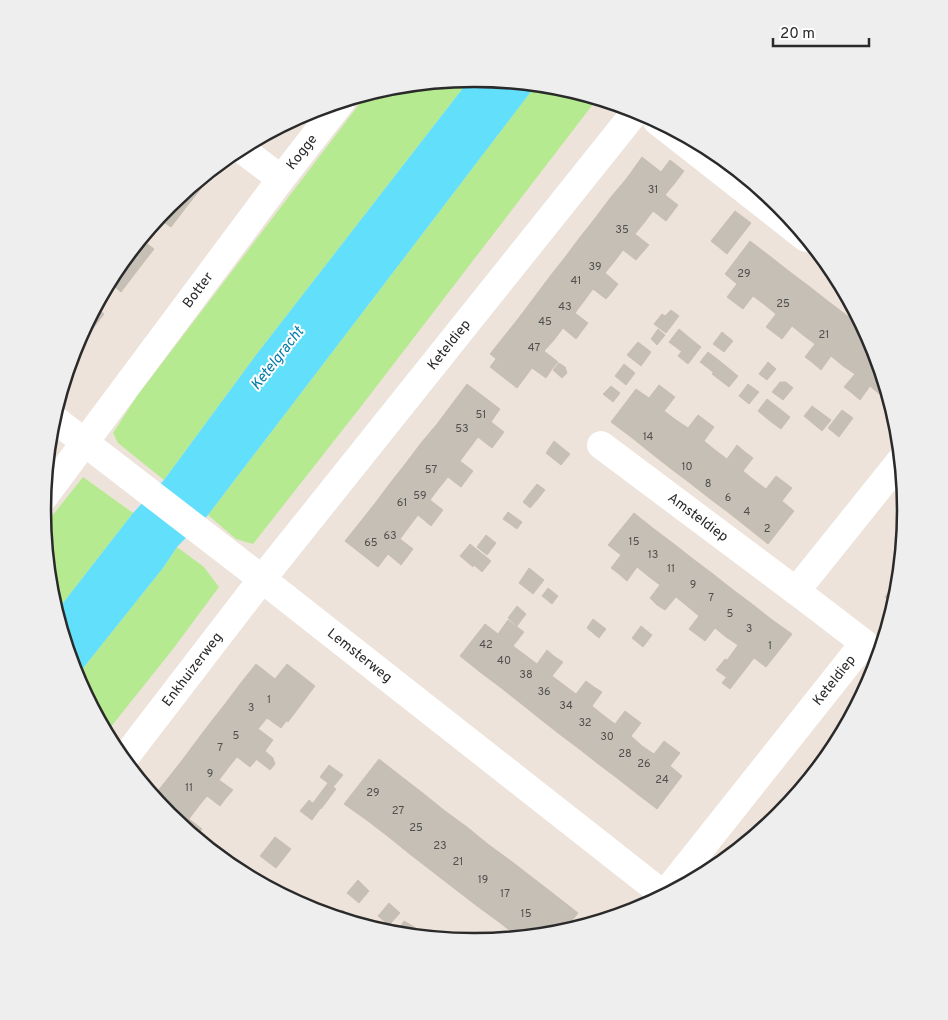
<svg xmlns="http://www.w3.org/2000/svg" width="948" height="1020" viewBox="0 0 948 1020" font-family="Overpass,sans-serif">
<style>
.green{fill:#b6ea90}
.water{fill:#61dffb}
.building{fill:#c5bfb6;stroke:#c9bfb3}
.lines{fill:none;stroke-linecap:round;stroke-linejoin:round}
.minor{stroke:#fff;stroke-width:28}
.labels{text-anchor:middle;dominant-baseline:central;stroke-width:4;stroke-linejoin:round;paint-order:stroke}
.number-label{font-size:11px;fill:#514f4d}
.street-label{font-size:14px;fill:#2a2a2a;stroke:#fff}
.water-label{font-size:15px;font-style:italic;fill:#007ca7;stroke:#fff}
.rim{fill:none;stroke:#2a2a2a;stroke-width:2.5}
</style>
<rect width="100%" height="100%" fill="#ede3da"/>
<path class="green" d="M470,79L256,355L164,480L118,443L113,433L137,396L367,94L390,87Z
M536,85L558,87L597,99L363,404L253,544L236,539L208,515Z
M83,477L133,513L56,612L51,594L44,526Z
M177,547L204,567L219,587L173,649L106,733L76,677L163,568Z"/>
<path class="water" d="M470,79L536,85L208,515L177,547L163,568L76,677L56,612L133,513L164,480L256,355Z"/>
<path class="building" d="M642,157L675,183L665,195L678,205L672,213L627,178Z
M670,160L684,171L675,183L661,172Z
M627,178L672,213L666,221L653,211L644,223L611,197Z
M198,181L204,185L187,206L177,198Z
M611,197L644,223L635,234L649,245L642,253L596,217Z
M177,198L187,206L171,227L158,218L169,205Z
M735,211L751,223L727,254L711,241Z
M596,217L642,253L636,260L623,250L614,262L581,236Z
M581,236L614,262L605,273L618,284L612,292L566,256Z
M141,239L154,249L137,271L124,260Z
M750,241L771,257L735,303L727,297L737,284L725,274Z
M566,256L612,292L606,299L593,289L584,301L551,275Z
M771,257L790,272L765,305L753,296L743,309L735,303Z
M124,260L137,271L121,292L109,282L115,270Z
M790,272L810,287L774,333L766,327L776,314L765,305Z
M551,275L584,301L575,313L588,323L582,331L536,295Z
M810,287L829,302L803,335L792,326L782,339L774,333Z
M536,295L582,331L576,339L563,328L554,340L521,315Z
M829,302L849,317L813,363L805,357L815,344L803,335Z
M96,307L104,314L88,335L83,331Z
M671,310L679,316L666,333L654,324L662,314L665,316Z
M521,315L554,340L544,351L558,362L552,369L506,334Z
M849,317L865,330L867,334L843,366L831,356L821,370L813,363Z
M658,329L665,335L657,345L651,339Z
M679,329L691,339L681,351L669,342Z
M83,331L88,335L72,356L75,345Z
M722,332L733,341L724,352L713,344Z
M506,334L552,369L546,378L532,368L523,380L490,354Z
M867,334L873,345L877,361L852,393L844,387L855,374L843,366Z
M691,339L701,347L688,364L678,356Z
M638,342L651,352L641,366L627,355Z
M708,352L721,362L713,372L700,362Z
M496,359L523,380L517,388L490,367Z
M877,361L891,404L870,386L860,400L852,393Z
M721,362L738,376L729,387L712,374Z
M768,362L776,369L767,380L759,374Z
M559,363L565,367L567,373L562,378L553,370Z
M624,364L635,373L626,385L615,376Z
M780,382H786L793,388L783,400L772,392Z
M467,384L500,409L491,422L504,432L498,440L452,404Z
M748,384L759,392L749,404L739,396Z
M659,385L667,391L631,437L611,422L636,389L649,398Z
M611,386L620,393L613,402L603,394Z
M667,391L675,397L664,411L676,420L651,453L631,437Z
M767,399L780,409L770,421L758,411Z
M452,404L498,440L492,448L478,437L469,449L437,424Z
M812,406L831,420L822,431L804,416Z
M780,409L790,417L781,429L770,421Z
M842,410L853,418L839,437L828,428Z
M698,415L706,421L670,468L651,453L676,420L688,428Z
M706,421L714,427L704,441L715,450L690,483L670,468Z
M437,424L469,449L460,461L473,471L467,479L421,443Z
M554,441L570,454L561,465L546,453Z
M421,443L467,479L461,487L448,477L439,488L406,463Z
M737,445L745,452L709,498L690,483L715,450L727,459Z
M745,452L753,458L743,471L754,480L729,513L709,498Z
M406,463L439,488L430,500L443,510L437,518L391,482Z
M776,476L784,482L748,528L729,513L754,480L766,489Z
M391,482L437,518L431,526L418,515L409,527L376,502Z
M784,482L792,488L782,501L794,511L768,544L748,528Z
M537,484L545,490L537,500L529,494Z
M529,494L537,500L530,508L523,502Z
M376,502L409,527L400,539L413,549L407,557L361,521Z
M508,512L522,522L517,529L503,519Z
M634,513L654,529L619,574L611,568L621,555L608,545Z
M361,521L407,557L401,565L388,554L378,567L345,541Z
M654,529L674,544L648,576L637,567L627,581L619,574Z
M486,535L496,543L487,555L477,547Z
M470,544L491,561L482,572L474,565L473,567L460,556Z
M674,544L693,559L657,605L650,598L660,585L648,576Z
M693,559L713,574L687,606L676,597L665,610L657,605Z
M529,568L544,580L533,594L519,583Z
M713,574L732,589L697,635L689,629L699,616L687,606Z
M899,578L897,594L894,604L885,597Z
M548,588L558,596L552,604L542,596Z
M732,589L752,604L726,637L715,628L705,641L697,635Z
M752,604L771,619L736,665L728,659L738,645L726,637Z
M517,606L526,614L517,626L508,618Z
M593,619L606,629L599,638L587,628Z
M771,619L792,634L766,667L754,658L744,671L736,665Z
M508,620L516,626L480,672L460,656L485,624L498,634Z
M516,626L524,632L513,646L525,655L500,687L480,672Z
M641,626L652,635L643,647L632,638Z
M547,650L555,657L519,702L500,687L525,655L537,664Z
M555,657L563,662L552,676L564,685L539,718L519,702Z
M725,659L727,660L728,659L736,665L726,677L716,670Z
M256,664L275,679L287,664L315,686L288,722L240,684Z
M736,665L744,671L730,689L722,683Z
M586,681L594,687L558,733L539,718L564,685L576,694Z
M240,684L287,720L281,728L267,718L258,729L225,704Z
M594,687L602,692L592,706L603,715L578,748L558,733Z
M225,704L273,740L265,751L273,758L275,764L270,770L210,723Z
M625,711L633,717L597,763L578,748L603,715L615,724Z
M633,717L641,723L631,736L642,746L617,778L597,763Z
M210,723L257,759L250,767L237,757L228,768L195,743Z
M664,741L672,747L636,793L617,778L642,746L654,754Z
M195,743L228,768L219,780L233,790L226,798L180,763Z
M672,747L680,753L670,766L682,776L657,809L636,793Z
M379,759L402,777L368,821L344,804Z
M180,763L226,798L220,806L207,796L198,807L165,782Z
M329,765L343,775L333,787L320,777Z
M402,777L424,794L390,838L368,821Z
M165,782L198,807L189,819L202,829L196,837L169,815L154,796Z
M328,783L336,789L321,809L313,803Z
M424,794L445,811L411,855L390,838Z
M309,800L320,809L312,820L300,811Z
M445,811L467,827L433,872L411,855Z
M467,827L489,845L455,889L433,872Z
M275,837L291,849L276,868L260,856Z
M489,845L511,861L477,906L455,889Z
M511,861L533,878L499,922L477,906Z
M533,878L555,895L522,937H518L499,922Z
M358,880L369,891L359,903L347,893Z
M555,895L578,913L563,932L522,937Z
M389,903L400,913L389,925L378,916Z
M342,910L366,925V926L337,917Z
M404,921L421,931L417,936L400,934L397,932Z"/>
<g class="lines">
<g class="minor">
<path d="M657,121L806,238"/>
<path id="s1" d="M281,179L341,102"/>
<path id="s2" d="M53,418L262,579L664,895"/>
<path id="s3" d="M601,445L796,591"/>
<path id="s4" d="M44,497L281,179L240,148"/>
<path id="s5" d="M123,760L262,579L636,111"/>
<path id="s6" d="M664,895L864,643L796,591L901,460"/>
</g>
</g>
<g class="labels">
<g class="number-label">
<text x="653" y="190">31</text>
<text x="622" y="230">35</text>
<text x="595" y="267">39</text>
<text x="744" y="274">29</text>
<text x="576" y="281">41</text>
<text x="783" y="304">25</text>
<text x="565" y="307">43</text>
<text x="545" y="322">45</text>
<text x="824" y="335">21</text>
<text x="534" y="348">47</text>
<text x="481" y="415">51</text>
<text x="462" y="429">53</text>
<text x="648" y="437">14</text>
<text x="687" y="467">10</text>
<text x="431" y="470">57</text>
<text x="708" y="484">8</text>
<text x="420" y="496">59</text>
<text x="728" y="498">6</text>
<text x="402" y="503">61</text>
<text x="747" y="512">4</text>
<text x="767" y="529">2</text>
<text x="390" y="536">63</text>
<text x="634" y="542">15</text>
<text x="371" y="543">65</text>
<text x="653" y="555">13</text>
<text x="671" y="569">11</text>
<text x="693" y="585">9</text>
<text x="711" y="598">7</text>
<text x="730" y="614">5</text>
<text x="749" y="629">3</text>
<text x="486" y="645">42</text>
<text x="770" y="646">1</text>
<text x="504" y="661">40</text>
<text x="526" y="675">38</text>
<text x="544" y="692">36</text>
<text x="269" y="700">1</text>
<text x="566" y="706">34</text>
<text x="251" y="708">3</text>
<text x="585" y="723">32</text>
<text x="236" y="736">5</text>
<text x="607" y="737">30</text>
<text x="220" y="748">7</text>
<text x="625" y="754">28</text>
<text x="644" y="764">26</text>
<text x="210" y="774">9</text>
<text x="662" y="780">24</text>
<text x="189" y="788">11</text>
<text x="373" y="793">29</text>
<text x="398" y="811">27</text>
<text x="416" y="828">25</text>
<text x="440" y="846">23</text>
<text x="458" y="862">21</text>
<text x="483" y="880">19</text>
<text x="505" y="894">17</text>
<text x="526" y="914">15</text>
</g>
<g class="street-label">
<text stroke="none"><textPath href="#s1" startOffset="34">Kogge</textPath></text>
<text stroke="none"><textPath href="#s4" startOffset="258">Botter</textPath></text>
<text stroke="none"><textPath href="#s5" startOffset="528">Keteldiep</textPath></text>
<text stroke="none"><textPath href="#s3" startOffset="121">Amsteldiep</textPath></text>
<text stroke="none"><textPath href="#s2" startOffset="388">Lemsterweg</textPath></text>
<text stroke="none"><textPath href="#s5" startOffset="114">Enkhuizerweg</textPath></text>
<text stroke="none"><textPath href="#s6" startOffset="274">Keteldiep</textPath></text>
</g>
<g class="water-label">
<text transform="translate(278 359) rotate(-52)">Ketelgracht</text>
</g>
</g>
<path d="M0 0H948V1020H0ZM51 510a423 423 0 1 1 846 0a423 423 0 1 1-846 0Z" fill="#eee" fill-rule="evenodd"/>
<path class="rim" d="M51 510a423 423 0 1 1 846 0a423 423 0 1 1-846 0Z"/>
<path d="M773 38v8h96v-8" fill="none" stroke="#2a2a2a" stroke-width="2.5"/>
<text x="780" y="38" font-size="15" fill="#2a2a2a" stroke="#ffffff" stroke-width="4" paint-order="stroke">20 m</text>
</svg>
